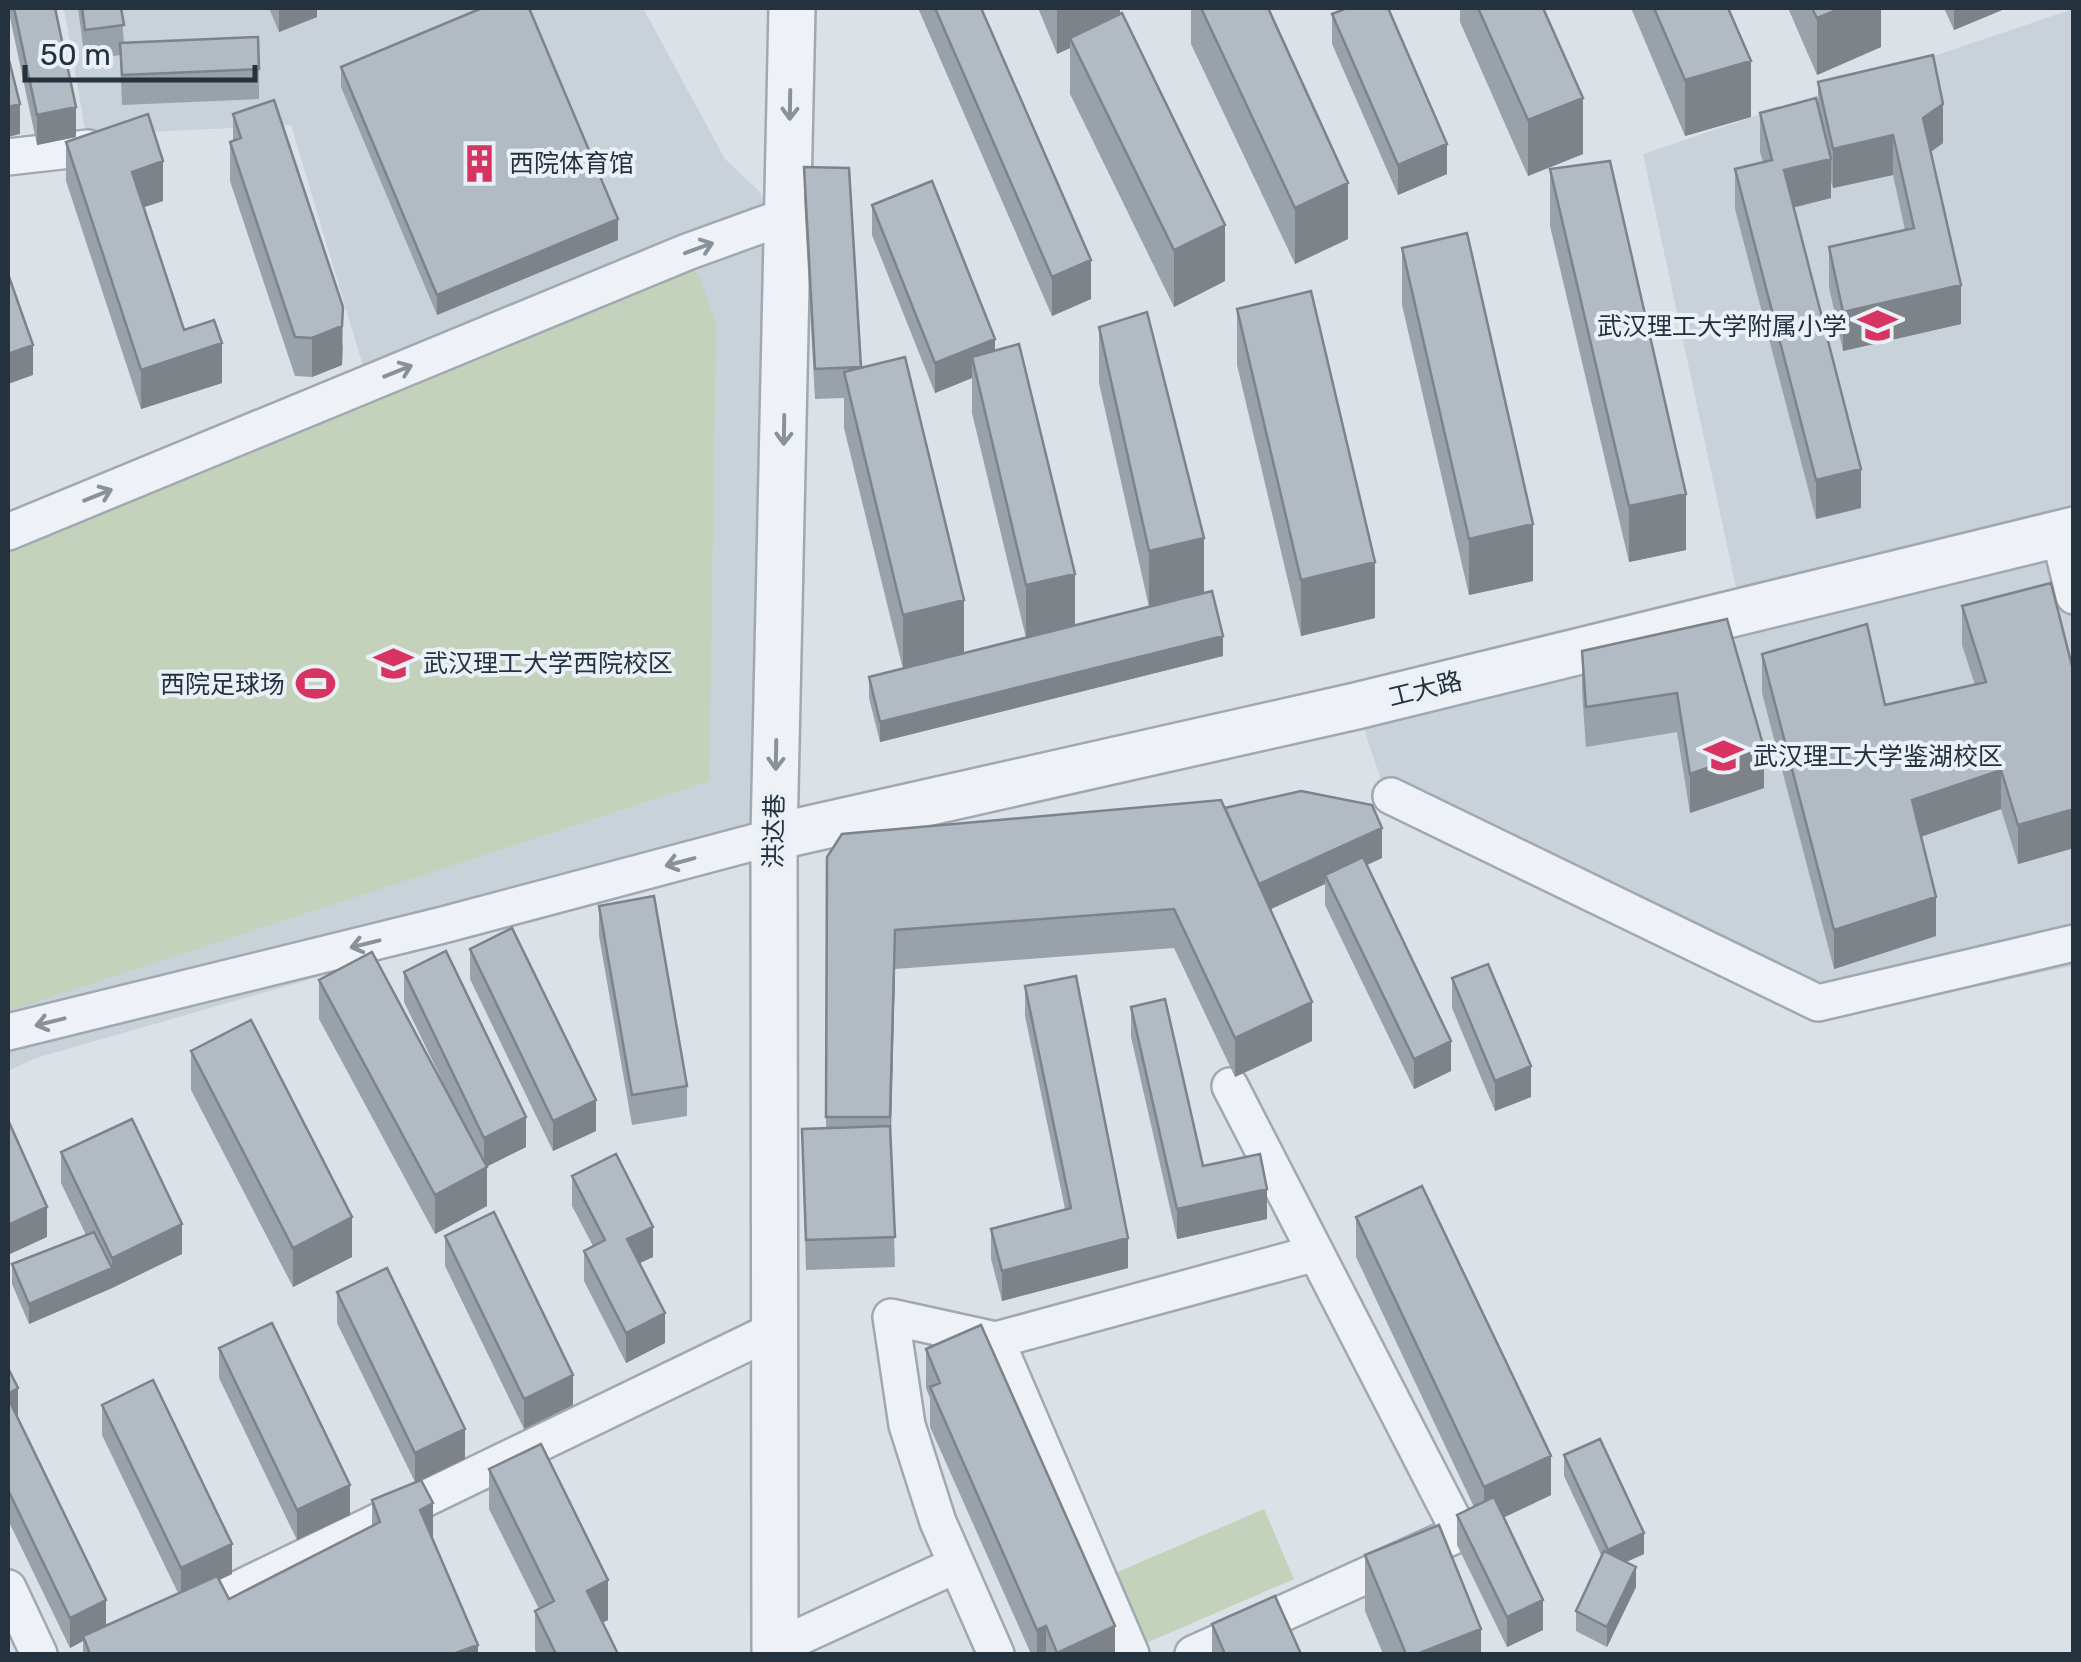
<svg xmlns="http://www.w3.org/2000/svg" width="2081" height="1662" viewBox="0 0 2081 1662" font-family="Rubik,'Noto Sans SC',sans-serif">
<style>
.built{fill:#c9d1d9}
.green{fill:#c4d1bb}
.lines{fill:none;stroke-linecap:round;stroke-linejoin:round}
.minor-casing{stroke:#a0a9b1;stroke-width:40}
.tertiary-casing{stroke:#a0a9b1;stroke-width:50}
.minor{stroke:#eef1f5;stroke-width:35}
.tertiary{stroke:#eef1f5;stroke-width:45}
.wall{fill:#99a1a9}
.shaded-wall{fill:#7d8389}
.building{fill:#b2bbc4;stroke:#7d8389;stroke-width:2.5}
.oneway{stroke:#89919a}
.labels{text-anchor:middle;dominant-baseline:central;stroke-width:8;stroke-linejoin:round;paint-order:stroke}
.poi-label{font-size:25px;fill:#24313e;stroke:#eaf0f5;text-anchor:start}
.street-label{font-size:25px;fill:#24313e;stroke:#eaf0f5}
</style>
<rect width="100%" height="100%" fill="#dbe1e7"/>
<path class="built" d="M64,8H643L725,159L759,191L789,240L774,846L36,1058L8,1071V523L366,376L291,125L86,135Z
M2073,9V966L1830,1017L1390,806L1356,706L1737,592L1643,154Z"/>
<path class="green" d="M683,265L699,275L716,325L709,781L8,1011V552L307,429Z
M1264,1509L1294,1579L1144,1644L1113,1574Z"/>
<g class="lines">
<defs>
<path id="minor" d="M8,157L88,148
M8,532L687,252L789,215
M2059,534L2074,596
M1391,796L1818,1003L2074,943
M8,1032L443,925L774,837
M996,1340L1131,1654
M8,1588L39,1654
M775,1648L956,1565
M104,1654L774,1330
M996,1654L938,1522L907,1425L891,1317L996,1340L1316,1253
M1193,1654L1460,1533L1230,1086"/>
<path id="tertiary" d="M774,837L1356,706L2074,530
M775,1654L774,837L792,8"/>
</defs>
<use href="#minor" class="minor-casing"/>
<use href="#tertiary" class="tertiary-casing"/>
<use href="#minor" class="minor"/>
<use href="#tertiary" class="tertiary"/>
</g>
<path class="wall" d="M8,8H55L76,137L37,145Z
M78,8H121L124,42L259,69V99L122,105L120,55L85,60Z
M269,8H317V17L279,32Z
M918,8H981L1091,299L1052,316Z
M1038,8H1120V14L1225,281L1174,307L1070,94V48L1057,54Z
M1191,8H1268L1348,239L1295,264L1191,44Z
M1460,8H1543L1583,154L1528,176L1460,22Z
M1631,8H1728L1751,117L1685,136Z
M1788,8H1881V47L1817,75Z
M1944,8H2007L1954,30Z
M1332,14L1447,174L1398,195L1332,44Z
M341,67L618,240L437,315L341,87Z
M1818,82L1943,143L1931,152L1961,324L1843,351L1829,287V247L1905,230L1893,175L1833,188L1831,182V198L1794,207L1861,508L1816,519L1735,209V169L1763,162L1760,152V113L1818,105Z
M233,114L343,346L342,365L312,377L295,376L230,181V142L233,141Z
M66,142L163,201L144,207L184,330L222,383L141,409L66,181Z
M804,167L861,368L964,653L1026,638L972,413V378L935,393L872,235V205L995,351L1075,625L1149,607L1099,383V327L1204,593L1223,656L880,742L869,698V677L903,669L844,428V398L815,399L804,197Z
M1550,169L1686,550L1629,562L1550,226Z
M1402,248L1533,581L1469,595L1402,305Z
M1237,309L1375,618L1301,636L1237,365Z
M1962,606L2074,674V848L2018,864L2001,809L1921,836L1936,936L1834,969L1762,693V654L1885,705L1975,685L1962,645Z
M1727,619L1764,788L1690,813L1677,732L1586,747L1582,691V651Z
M1225,808L1382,858L1367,865L1451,1071L1414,1089L1325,905V884L1271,909L1312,1041L1235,1077L1174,948L895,969L891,1138L895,1267L806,1270L802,1129H826L827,857Z
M599,906L687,1086V1116L632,1125L599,936Z
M470,949L596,1131L553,1151L470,979Z
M404,972L526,1147L487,1166V1206L435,1234L319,1019V980L452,1101L404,1002Z
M1452,978L1531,1097L1495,1111L1452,1008Z
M1025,986L1128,1268L1002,1301L991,1259V1229L1065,1209L1025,1016Z
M1131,1007L1203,1166L1267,1219L1177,1239L1131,1037Z
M191,1051L352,1257L293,1287L191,1090Z
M61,1152L182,1254L112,1288L29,1324L12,1284V1264L86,1235L61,1183Z
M572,1176L653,1257L640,1263L665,1343L626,1363L584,1281V1251L593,1246L572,1206Z
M1356,1217L1551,1495L1503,1517L1543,1630L1507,1647L1457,1545V1515L1474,1507L1356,1257Z
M445,1236L573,1405L524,1429L445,1266Z
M337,1292L465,1459L421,1481L433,1540L478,1654H83V1641L70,1648L8,1520V1371L18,1418L106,1626L178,1593L102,1435V1405L232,1574L219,1580L229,1599L372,1526V1500L415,1482L337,1323Z
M219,1348L350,1515L297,1540L219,1378Z
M926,1349L1115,1654H1031L930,1427V1398L926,1388Z
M1564,1455L1644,1554L1626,1562L1636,1587L1607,1647L1576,1631V1611L1602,1557L1564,1476Z
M489,1469L608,1620L602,1623L618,1654H537L535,1650V1611L539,1609L489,1509Z
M1365,1555L1481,1654H1383L1365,1611Z
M1212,1624L1301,1654H1212Z"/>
<path class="shaded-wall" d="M279,8H317V17L279,32Z
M1057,8H1120V28L1070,38V48L1057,54Z
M1842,8H1881V47L1817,75V18Z
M1954,8H2007L1954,30Z
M1751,61V117L1685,136V80Z
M1583,98V154L1528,176V120Z
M20,104V134L8,137V107Z
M1943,104V143L1923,157V118Z
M76,107V137L37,145V115Z
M1893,135V175L1833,188V149Z
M1447,144V174L1398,195V165Z
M1831,159V198L1784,210V170Z
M163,161V201L132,211V172Z
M1348,183V239L1295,264V208Z
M618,219V240L437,315V295Z
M1225,225V281L1174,307V250Z
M1091,260V299L1052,316V277Z
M1961,285V324L1843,351V312Z
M343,307L342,365L312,377V338Z
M995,339V369L972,357V378L935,393V363Z
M222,343V383L141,409V370Z
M33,345V375L8,384V354Z
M1861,469V508L1816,519V480Z
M1686,494V550L1629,562V506Z
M1533,524V581L1469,595V539Z
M1204,538V594L1149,607V551Z
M1375,562V618L1301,636V580Z
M1075,574V630L1026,641V585Z
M964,600V657L903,671V615Z
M1223,636V656L880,742V722Z
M1764,748V788L1690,813V774Z
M2001,770V809L1912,840V800Z
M2074,809V848L2018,864V825Z
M1382,828V858L1329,882L1325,875V884L1256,916V886Z
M1936,897V936L1834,969V930Z
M895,930V969L890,1156V1117Z
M1312,1002V1041L1235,1077V1038Z
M1451,1041V1071L1414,1089V1059Z
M1531,1066V1097L1495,1111V1081Z
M596,1100V1131L553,1151V1121Z
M526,1117V1147L484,1168V1138Z
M487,1167V1206L435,1234V1195Z
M1267,1189V1219L1177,1239V1209Z
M47,1207V1237L8,1255V1225Z
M352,1217V1257L293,1287V1248Z
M182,1224V1254L112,1288L29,1324V1304L112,1268V1258Z
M653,1227V1257L627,1269V1239Z
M1128,1238V1268L1002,1301V1271Z
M665,1313V1343L626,1363V1333Z
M573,1375V1405L524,1429V1399Z
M18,1388V1418L8,1424V1394Z
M465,1429V1459L415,1483V1453Z
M1551,1456V1495L1484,1527V1487Z
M350,1485V1515L297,1540V1510Z
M433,1503V1543L420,1510Z
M1644,1533V1554L1608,1570V1550Z
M232,1544V1574L181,1598V1568Z
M1636,1567V1587L1607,1647V1627Z
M608,1580V1620L587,1630V1591Z
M106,1600V1630L83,1636V1641L70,1648V1618Z
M1543,1600V1630L1507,1647V1617Z
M1046,1626V1654H1037V1630Z
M1115,1626V1654H1057V1653Z
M1481,1629V1654H1417Z
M478,1645V1654H453Z"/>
<path class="building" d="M14,8H55L76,107L37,115Z
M82,8H121L124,25L85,30Z
M482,8H529L618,219L437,295L341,67Z
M935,8H981L1091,260L1052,277Z
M1201,8H1268L1348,183L1295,208Z
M1347,8H1388L1447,144L1398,165L1332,14Z
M1478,8H1543L1583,98L1528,120Z
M1654,8H1728L1751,61L1685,80Z
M1812,8H1842L1817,18Z
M1122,13L1225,225L1174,250L1070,38Z
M258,37L259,69L122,75L120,43Z
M1933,55L1943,104L1923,118L1961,285L1843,312L1829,247L1914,228L1893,135L1833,149L1818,82Z
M8,56L20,104L8,107Z
M1816,98L1831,159L1784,170L1861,469L1816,480L1735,169L1772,160L1760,113Z
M274,100L343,307L342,326L312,338L295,337L230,142L241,138L233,114Z
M148,114L163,161L132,172L184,330L214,320L222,343L141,370L66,142Z
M1610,161L1686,494L1629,506L1550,169Z
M804,167L849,168L861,367L815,369Z
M932,181L995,339L935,363L872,205Z
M1467,233L1533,524L1469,539L1402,248Z
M8,274L33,345L8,354Z
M1311,291L1375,562L1301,580L1237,309Z
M1147,312L1204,538L1149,551L1099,327Z
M1019,344L1075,574L1026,585L972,357Z
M905,357L964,600L903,615L844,372Z
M2051,583L2074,674V809L2018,825L2001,770L1912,800L1936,897L1834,930L1762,654L1867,624L1885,705L1986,682L1962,606Z
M1212,591L1223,636L880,722L869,677Z
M1727,619L1764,748L1690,774L1677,693L1586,707L1582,651Z
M1301,791L1372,805L1382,828L1259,884L1225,808Z
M1221,800L1312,1002L1235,1038L1174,909L895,930L890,1117H826L827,857L842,834Z
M1363,857L1451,1041L1414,1059L1325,875Z
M654,896L687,1086L632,1095L599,906Z
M512,928L596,1100L553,1121L470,949Z
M446,951L526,1117L484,1138L404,972Z
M372,952L487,1167L435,1195L319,980Z
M1488,964L1531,1066L1495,1081L1452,978Z
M1076,976L1128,1238L1002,1271L991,1229L1071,1208L1025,986Z
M1165,999L1203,1166L1260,1154L1267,1189L1177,1209L1131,1007Z
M251,1020L352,1217L293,1248L191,1051Z
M132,1119L182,1224L112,1258L61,1152Z
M8,1120L47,1207L8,1225Z
M890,1126L895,1237L806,1240L802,1129Z
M616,1154L653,1227L627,1239L665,1313L626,1333L584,1251L605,1240L572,1176Z
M1422,1186L1551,1456L1484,1487L1356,1217Z
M494,1212L573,1375L524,1399L445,1236Z
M94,1232L112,1268L29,1304L12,1264Z
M387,1268L465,1429L415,1453L337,1292Z
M272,1323L350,1485L297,1510L219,1348Z
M981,1325L1115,1626L1057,1653L1046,1626L1037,1630L930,1387L940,1383L926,1349Z
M9,1370L18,1388L8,1394V1371Z
M153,1380L232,1544L181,1568L102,1405Z
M8,1398L106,1600L70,1618L8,1490Z
M1600,1439L1644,1533L1608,1550L1564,1455Z
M541,1444L608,1580L587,1591L618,1654H556L535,1611L554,1601L489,1469Z
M421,1480L433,1503L420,1510L478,1645L453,1654H90L83,1636L217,1576L229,1599L380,1522L372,1500Z
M1494,1497L1543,1600L1507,1617L1457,1515Z
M1439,1525L1481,1629L1417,1654H1406L1365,1555Z
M1604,1551L1636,1567L1607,1627L1576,1611Z
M1275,1596L1301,1654H1225L1212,1624Z"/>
<defs><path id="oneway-shaft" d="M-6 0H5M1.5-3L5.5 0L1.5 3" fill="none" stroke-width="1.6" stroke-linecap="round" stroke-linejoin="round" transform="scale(2.5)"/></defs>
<g class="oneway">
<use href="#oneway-shaft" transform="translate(790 105) rotate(91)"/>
<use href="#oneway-shaft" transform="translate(699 248) rotate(-20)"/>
<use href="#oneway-shaft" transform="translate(398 371) rotate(-22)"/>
<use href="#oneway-shaft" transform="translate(784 430) rotate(91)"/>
<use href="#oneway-shaft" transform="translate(98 495) rotate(-22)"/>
<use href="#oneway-shaft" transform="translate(776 755) rotate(91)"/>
<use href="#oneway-shaft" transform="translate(680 862) rotate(165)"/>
<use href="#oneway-shaft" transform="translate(365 944) rotate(166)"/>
<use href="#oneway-shaft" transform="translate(50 1022) rotate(166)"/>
</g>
<defs>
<symbol id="building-bare" viewBox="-9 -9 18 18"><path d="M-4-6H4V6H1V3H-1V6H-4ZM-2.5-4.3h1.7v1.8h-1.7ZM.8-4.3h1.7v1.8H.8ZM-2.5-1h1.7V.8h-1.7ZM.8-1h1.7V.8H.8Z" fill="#d83462" stroke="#eaf0f5" stroke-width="2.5" paint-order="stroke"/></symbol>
<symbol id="school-bare" viewBox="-9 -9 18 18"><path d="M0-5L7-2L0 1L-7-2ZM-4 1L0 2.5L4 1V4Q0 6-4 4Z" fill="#d83462" stroke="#eaf0f5" stroke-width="2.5" paint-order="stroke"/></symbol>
<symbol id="university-bare" viewBox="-9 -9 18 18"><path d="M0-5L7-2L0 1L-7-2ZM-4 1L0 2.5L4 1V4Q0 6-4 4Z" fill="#d83462" stroke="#eaf0f5" stroke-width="2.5" paint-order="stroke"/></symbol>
<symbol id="stadium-bare" viewBox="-9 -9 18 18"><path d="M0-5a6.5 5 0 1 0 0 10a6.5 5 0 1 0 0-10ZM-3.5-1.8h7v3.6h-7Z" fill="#d83462" stroke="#eaf0f5" stroke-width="2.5" paint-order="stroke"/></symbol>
</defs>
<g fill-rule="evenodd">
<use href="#building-bare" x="452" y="136" width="55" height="55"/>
<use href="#school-bare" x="1850" y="298" width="55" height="55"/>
<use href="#university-bare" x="366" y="636" width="55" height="55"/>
<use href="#stadium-bare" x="288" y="656" width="55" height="55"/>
<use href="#university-bare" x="1696" y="728" width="55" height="55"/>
</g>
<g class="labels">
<g class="poi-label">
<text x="509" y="163">西院体育馆</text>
<text x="1847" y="326" text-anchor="end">武汉理工大学附属小学</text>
<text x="423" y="663">武汉理工大学西院校区</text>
<text x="285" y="684" text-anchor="end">西院足球场</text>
<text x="1753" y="756">武汉理工大学鉴湖校区</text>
</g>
<g class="street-label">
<text transform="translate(1425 689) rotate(-14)">工大路</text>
<text transform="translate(774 831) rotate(-89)">洪达巷</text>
</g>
</g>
<rect width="2081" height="1662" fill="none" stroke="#24313e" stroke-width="20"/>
<path d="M25 65v15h230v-15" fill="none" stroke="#24313e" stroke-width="5"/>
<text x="40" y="65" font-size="30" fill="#24313e" stroke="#eaf0f5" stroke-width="8" paint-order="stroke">50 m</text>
</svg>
